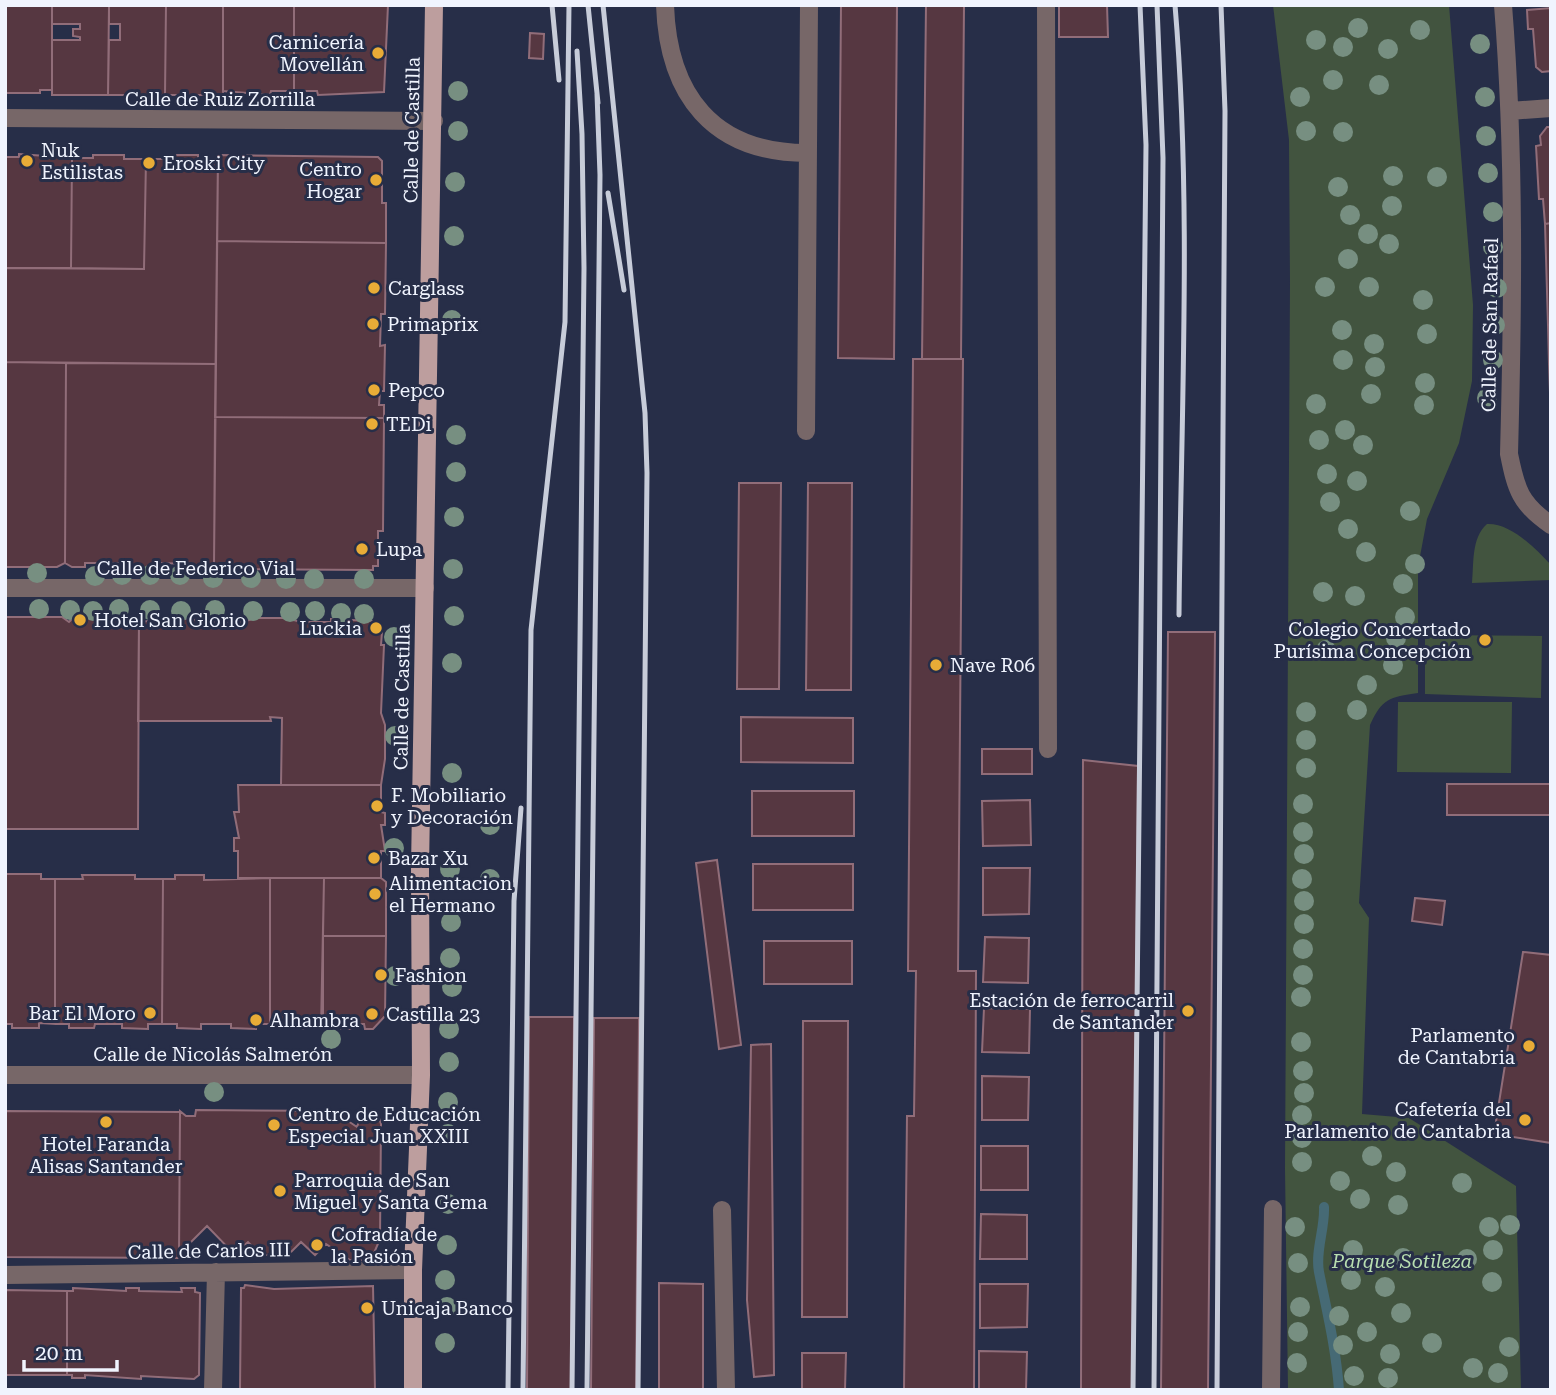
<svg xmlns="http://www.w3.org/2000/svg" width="1556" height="1395" viewBox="0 0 1556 1395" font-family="'Roboto Serif',serif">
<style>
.green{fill:#42543f}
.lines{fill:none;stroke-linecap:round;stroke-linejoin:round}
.stream{stroke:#466a75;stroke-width:10}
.building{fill:#563741;stroke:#916d79;stroke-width:2}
.minor{stroke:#776768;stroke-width:18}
.major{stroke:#bd9e9e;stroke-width:18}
.rail{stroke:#c7ccd9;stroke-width:5}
.tree{fill:#778f81}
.poi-dot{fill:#e8ac37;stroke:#272e48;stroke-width:2.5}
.labels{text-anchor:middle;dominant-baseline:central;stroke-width:6;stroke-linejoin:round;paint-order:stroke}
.poi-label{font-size:19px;fill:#f0f4fe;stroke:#272e48;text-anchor:start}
.street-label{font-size:19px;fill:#f0f4fe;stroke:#272e48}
.park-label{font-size:19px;font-style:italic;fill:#b8deb0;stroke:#272e48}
</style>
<rect width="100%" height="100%" fill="#272e48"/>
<path class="green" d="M1273,5H1449L1473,305L1472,381L1459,443L1427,519L1418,567V693C1389,697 1382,699 1370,725L1359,903L1369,918L1362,1114L1409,1118L1516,1186L1521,1390H1288L1285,1169L1290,283L1289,140Z
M1487,524C1511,523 1535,548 1551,565V580L1472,583C1474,564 1471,538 1487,524Z
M1425,635L1542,636L1541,698L1425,694Z
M1398,702H1512L1511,773L1397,772Z"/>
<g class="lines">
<path class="stream" d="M1324,1207C1325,1229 1315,1251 1319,1272C1327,1312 1336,1348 1339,1390"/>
</g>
<path class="building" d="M5,5H52V90H40V93H5Z
M52,5H109L108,95H52V40H80V37L73,36V29H80V24H52Z
M109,5H166L165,95H108L109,40H120V24H109Z
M166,5H223V95H165Z
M223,5H294V91H271L270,95L223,91Z
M294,5H388L384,92L318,95L317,91H294Z
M841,5H897L894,359L838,358Z
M926,5H964L961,359H922Z
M1059,5H1107L1108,37H1059Z
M1551,8V71L1542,72L1536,67L1533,29H1528L1527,10Z
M530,33L544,34L543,59L529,58Z
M1547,127H1551V223L1545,224L1543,199H1539L1536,146L1541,145L1540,136Z
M19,154L72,158L71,268H5V157H19Z
M93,155H124V159H146L144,269L71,268L72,158H93Z
M167,155H198V159L218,160L216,364L5,362V268L144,269L146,159H166Z
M218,155L378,157L382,161V203H386V243L217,241Z
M1551,223V325H1548L1545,224Z
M217,241L386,243L385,314H381L380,346L385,345L384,391H380L379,405H384V418L215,417Z
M1548,325H1551V422L1549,364Z
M913,359H963L958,971H976L974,1390H904L907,1116H914L916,971H908Z
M5,362L66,363L65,563L57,567H5Z
M66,363L216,364L214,564L206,569L193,568V564L158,563V568H120V563H85V567H72L65,563Z
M215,417L384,418L383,531H378V566H373V570L214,569Z
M739,483H781L779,689H737Z
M808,483H852L851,690H806Z
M5,617H62L69,622L74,617H131L139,622L138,829H5Z
M180,618L213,622H242L257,618H286L301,622H331V619L372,621L382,632L381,645H384L381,713L385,725V759L381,785H281L282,718L270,717L271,721H138L139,622Z
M1168,632H1215L1208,1390H1161Z
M741,717L853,718V763L741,762Z
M982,749H1032V774H982Z
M1083,760L1138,766L1133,1390H1081Z
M1447,784H1551V815H1447Z
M238,785H381V812L385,813V825H381L385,851H381V878H238V851H234V838H239L234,812H239Z
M752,791H854V836H752Z
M1030,800L1031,845L983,846L982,801Z
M717,860L741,1045L719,1049L696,863Z
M753,864H853V910H753Z
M983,868H1030L1029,914L983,915Z
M5,874H41V879H55V1024L39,1023V1028H12V1024H5Z
M82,875H135V879H163L162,1024H148V1029L122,1028V1024H95L94,1028H69V1024H55V879H83Z
M175,875H204V880L270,878V1024H256V1029L231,1028V1024H201V1029L177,1028V1024H162L163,879H175Z
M270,878H324L321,1029H283V1024H270Z
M324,878H381L386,882V936H323Z
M1415,898L1445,901L1442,925L1412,921Z
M323,936H386L385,1016L373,1029H365L364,1024H354V1029H341V1024H323Z
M985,937L1029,938L1028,983L983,982Z
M764,941H852V984H764Z
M1523,952L1551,955V1143L1494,1134Z
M984,1008L1030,1009L1029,1053L982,1052Z
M529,1017H574L571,1390H527Z
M594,1018H639L636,1390H591Z
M803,1021H848L847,1317H802Z
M771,1044L774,1375L754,1377L747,1300L751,1045Z
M982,1076L1029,1077L1028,1120H982Z
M196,1110L347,1111L348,1121L357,1127L362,1113L371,1112L378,1115L381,1124L380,1239L374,1253L364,1260H350L326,1244L315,1255L301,1242L288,1255H261L248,1242L234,1254L207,1226L179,1254L180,1111L186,1116H195Z
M5,1111L180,1112L179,1258L5,1257Z
M981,1146H1028V1190H981Z
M981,1214L1027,1215V1259H980Z
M659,1283L703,1284V1390H659Z
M980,1284H1028L1027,1327L980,1328Z
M245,1285L274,1289L373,1286L375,1390H240L241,1288H244Z
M73,1288L126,1291V1288H139V1291L182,1292L181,1288H195V1292L200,1293L199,1375L194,1379L141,1376V1379L85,1375V1378H72V1375H67V1291H73Z
M5,1290L67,1291V1375H5Z
M979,1351L1027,1352L1026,1390H979Z
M802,1353H846L845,1390H802Z"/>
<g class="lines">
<path class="minor" d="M665,5C668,95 713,153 807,153
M1046,5L1048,749
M1503,5C1515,155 1513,304 1509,454C1516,489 1520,504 1551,525
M1510,111L1551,108
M5,118L434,121
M806,431L809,5
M5,588H425
M5,1075H421
M722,1210L726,1390
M5,1275L413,1270
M213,1390L216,1272
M1271,1390L1273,1209"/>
<path class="major" d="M413,1390V1270L421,1075L420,869L434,5"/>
<path class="rail" d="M552,5L559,80
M588,5L598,103
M603,5L645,413L647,473L638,1390
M1175,5C1192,207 1181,412 1179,615
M608,193L624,290
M508,1390L514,901L521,808
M523,1390L531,630L565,322L569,5
M572,1390L584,268L582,134L577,51
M587,1390L600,175L597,94
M1133,1390L1146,145L1140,5
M1154,1390L1163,158L1157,5
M1217,1390L1225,111L1221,5"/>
</g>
<g class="tree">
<circle cx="1358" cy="28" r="10"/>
<circle cx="1420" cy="30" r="10"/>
<circle cx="1316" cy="40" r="10"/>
<circle cx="1480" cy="44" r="10"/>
<circle cx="1343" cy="47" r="10"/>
<circle cx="1388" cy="49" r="10"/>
<circle cx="1333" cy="80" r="10"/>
<circle cx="1379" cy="85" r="10"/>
<circle cx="458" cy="91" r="10"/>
<circle cx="1300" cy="97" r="10"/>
<circle cx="1485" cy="97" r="10"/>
<circle cx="458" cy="131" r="10"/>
<circle cx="1306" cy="131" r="10"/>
<circle cx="1343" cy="132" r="10"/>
<circle cx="1486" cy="136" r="10"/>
<circle cx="1488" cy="173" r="10"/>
<circle cx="1393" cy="176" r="10"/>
<circle cx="1437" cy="177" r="10"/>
<circle cx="455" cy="182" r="10"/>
<circle cx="1338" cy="187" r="10"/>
<circle cx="1392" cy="206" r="10"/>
<circle cx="1493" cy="212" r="10"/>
<circle cx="1350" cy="215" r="10"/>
<circle cx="1368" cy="234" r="10"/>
<circle cx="454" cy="236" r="10"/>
<circle cx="1389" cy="244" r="10"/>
<circle cx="1493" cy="247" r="10"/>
<circle cx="1348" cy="259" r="10"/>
<circle cx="1325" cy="287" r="10"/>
<circle cx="1369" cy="287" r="10"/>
<circle cx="1497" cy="288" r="10"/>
<circle cx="1423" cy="300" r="10"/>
<circle cx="452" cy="320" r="10"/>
<circle cx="1495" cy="325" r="10"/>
<circle cx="1342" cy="330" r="10"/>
<circle cx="1427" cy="334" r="10"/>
<circle cx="1374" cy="344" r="10"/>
<circle cx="1343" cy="360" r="10"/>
<circle cx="1493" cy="360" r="10"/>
<circle cx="1375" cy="367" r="10"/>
<circle cx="1425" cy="383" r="10"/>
<circle cx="1371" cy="394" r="10"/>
<circle cx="1487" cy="398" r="10"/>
<circle cx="1316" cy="404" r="10"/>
<circle cx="1424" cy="405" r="10"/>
<circle cx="1345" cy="430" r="10"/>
<circle cx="456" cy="435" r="10"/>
<circle cx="1319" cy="440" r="10"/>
<circle cx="1363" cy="445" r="10"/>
<circle cx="456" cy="472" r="10"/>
<circle cx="1327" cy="474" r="10"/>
<circle cx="1357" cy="481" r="10"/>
<circle cx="1330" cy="502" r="10"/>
<circle cx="1410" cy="511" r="10"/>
<circle cx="454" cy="517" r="10"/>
<circle cx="1348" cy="529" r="10"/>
<circle cx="1366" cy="552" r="10"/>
<circle cx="1415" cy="564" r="10"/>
<circle cx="453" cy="569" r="10"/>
<circle cx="37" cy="573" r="10"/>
<circle cx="122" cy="575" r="10"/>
<circle cx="150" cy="575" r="10"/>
<circle cx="180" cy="575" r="10"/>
<circle cx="95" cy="576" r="10"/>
<circle cx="213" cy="578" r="10"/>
<circle cx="251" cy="578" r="10"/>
<circle cx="286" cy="579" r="10"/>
<circle cx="314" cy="579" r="10"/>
<circle cx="364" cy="579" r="10"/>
<circle cx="1403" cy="584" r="10"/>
<circle cx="1323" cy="592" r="10"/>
<circle cx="1355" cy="596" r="10"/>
<circle cx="39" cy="609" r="10"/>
<circle cx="119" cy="609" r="10"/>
<circle cx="70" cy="610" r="10"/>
<circle cx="150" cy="610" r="10"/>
<circle cx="215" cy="610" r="10"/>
<circle cx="93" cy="611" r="10"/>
<circle cx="181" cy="611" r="10"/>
<circle cx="253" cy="611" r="10"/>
<circle cx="315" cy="611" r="10"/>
<circle cx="290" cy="612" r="10"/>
<circle cx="341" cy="613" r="10"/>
<circle cx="364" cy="614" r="10"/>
<circle cx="454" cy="616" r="10"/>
<circle cx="1405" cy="617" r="10"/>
<circle cx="394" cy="637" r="10"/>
<circle cx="1396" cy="638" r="10"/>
<circle cx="1326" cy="650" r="10"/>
<circle cx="452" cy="663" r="10"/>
<circle cx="1393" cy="665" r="10"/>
<circle cx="1367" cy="685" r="10"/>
<circle cx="1357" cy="710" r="10"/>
<circle cx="1306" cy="712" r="10"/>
<circle cx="395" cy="736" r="10"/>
<circle cx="1306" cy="740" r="10"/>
<circle cx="1306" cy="768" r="10"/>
<circle cx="452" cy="773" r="10"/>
<circle cx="1303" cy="804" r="10"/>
<circle cx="490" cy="825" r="10"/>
<circle cx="1303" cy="832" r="10"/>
<circle cx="394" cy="848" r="10"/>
<circle cx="1304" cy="854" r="10"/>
<circle cx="450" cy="869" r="10"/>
<circle cx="490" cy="879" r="10"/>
<circle cx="1302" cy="879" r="10"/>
<circle cx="1304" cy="901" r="10"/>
<circle cx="451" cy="922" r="10"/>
<circle cx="1304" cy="924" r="10"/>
<circle cx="1303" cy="949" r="10"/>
<circle cx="450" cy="958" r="10"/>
<circle cx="1303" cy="975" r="10"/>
<circle cx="395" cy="976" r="10"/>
<circle cx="452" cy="987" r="10"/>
<circle cx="1301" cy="997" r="10"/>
<circle cx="449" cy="1029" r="10"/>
<circle cx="331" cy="1039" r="10"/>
<circle cx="1301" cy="1042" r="10"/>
<circle cx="449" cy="1062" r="10"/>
<circle cx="1303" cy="1071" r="10"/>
<circle cx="214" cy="1092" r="10"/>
<circle cx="1304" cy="1093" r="10"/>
<circle cx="448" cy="1102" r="10"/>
<circle cx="1302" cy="1115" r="10"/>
<circle cx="448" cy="1134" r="10"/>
<circle cx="1302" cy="1138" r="10"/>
<circle cx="1372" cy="1156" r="10"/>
<circle cx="1302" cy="1162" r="10"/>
<circle cx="1396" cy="1172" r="10"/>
<circle cx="1340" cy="1181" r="10"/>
<circle cx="1462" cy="1183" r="10"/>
<circle cx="1360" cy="1199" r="10"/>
<circle cx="448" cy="1204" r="10"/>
<circle cx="1398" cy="1205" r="10"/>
<circle cx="1510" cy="1225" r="10"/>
<circle cx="1295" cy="1227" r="10"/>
<circle cx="1489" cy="1227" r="10"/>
<circle cx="447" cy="1245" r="10"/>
<circle cx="1353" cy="1250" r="10"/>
<circle cx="1493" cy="1250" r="10"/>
<circle cx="1403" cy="1258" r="10"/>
<circle cx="1467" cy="1259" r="10"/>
<circle cx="1298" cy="1263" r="10"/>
<circle cx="445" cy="1280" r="10"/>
<circle cx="1351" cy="1280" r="10"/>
<circle cx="1492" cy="1282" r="10"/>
<circle cx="1385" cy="1287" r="10"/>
<circle cx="447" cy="1307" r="10"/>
<circle cx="1300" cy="1307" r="10"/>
<circle cx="1401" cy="1313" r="10"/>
<circle cx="1339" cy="1316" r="10"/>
<circle cx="1298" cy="1332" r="10"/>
<circle cx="1367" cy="1332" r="10"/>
<circle cx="445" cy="1343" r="10"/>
<circle cx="1432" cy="1343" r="10"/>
<circle cx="1343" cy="1345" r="10"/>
<circle cx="1509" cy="1347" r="10"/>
<circle cx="1390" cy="1354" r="10"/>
<circle cx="1297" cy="1363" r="10"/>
<circle cx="1473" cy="1368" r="10"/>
<circle cx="1498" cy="1373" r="10"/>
<circle cx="1354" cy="1376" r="10"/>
<circle cx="1388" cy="1378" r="10"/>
</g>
<g class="poi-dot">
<circle cx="378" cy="53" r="7"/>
<circle cx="27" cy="161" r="7"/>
<circle cx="149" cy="163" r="7"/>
<circle cx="376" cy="180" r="7"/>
<circle cx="374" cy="288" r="7"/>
<circle cx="373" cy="324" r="7"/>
<circle cx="374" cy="390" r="7"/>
<circle cx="372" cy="424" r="7"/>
<circle cx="362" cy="549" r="7"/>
<circle cx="80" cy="620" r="7"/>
<circle cx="376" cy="628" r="7"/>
<circle cx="1485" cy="640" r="7"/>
<circle cx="936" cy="665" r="7"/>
<circle cx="377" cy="806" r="7"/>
<circle cx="374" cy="858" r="7"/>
<circle cx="375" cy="894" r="7"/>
<circle cx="381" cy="975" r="7"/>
<circle cx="1188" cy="1011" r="7"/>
<circle cx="150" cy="1013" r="7"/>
<circle cx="372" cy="1014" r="7"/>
<circle cx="256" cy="1020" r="7"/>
<circle cx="1529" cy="1046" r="7"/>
<circle cx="1525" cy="1120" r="7"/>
<circle cx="106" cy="1122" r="7"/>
<circle cx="274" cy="1125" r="7"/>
<circle cx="280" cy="1191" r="7"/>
<circle cx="317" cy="1245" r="7"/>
<circle cx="367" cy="1308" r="7"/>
</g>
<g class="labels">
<g class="poi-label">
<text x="364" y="42" text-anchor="end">Carnicería<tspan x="364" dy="22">Movellán</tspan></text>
<text x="41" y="150">Nuk<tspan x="41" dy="22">Estilistas</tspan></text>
<text x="163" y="163">Eroski City</text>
<text x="362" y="169" text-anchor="end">Centro<tspan x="362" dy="22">Hogar</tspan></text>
<text x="388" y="288">Carglass</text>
<text x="387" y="324">Primaprix</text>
<text x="388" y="390">Pepco</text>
<text x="386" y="424">TEDi</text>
<text x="376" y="549">Lupa</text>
<text x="94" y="620">Hotel San Glorio</text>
<text x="362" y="628" text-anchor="end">Luckia</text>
<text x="1471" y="629" text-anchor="end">Colegio Concertado<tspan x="1471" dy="22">Purísima Concepción</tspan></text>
<text x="950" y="665">Nave R06</text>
<text x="391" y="795">F. Mobiliario<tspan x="391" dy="22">y Decoración</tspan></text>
<text x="388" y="858">Bazar Xu</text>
<text x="389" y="883">Alimentacion<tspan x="389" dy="22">el Hermano</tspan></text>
<text x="395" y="975">Fashion</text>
<text x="1174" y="1000" text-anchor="end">Estación de ferrocarril<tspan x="1174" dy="22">de Santander</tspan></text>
<text x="136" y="1013" text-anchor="end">Bar El Moro</text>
<text x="386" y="1014">Castilla 23</text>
<text x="270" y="1020">Alhambra</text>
<text x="1515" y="1035" text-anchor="end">Parlamento<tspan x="1515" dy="22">de Cantabria</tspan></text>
<text x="1511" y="1109" text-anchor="end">Cafetería del<tspan x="1511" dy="22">Parlamento de Cantabria</tspan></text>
<text x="288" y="1114">Centro de Educación<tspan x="288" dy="22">Especial Juan XXIII</tspan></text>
<text x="106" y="1144" text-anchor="middle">Hotel Faranda<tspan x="106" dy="22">Alisas Santander</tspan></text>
<text x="294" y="1180">Parroquia de San<tspan x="294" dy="22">Miguel y Santa Gema</tspan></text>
<text x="331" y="1234">Cofradía de<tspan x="331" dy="22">la Pasión</tspan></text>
<text x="381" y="1308">Unicaja Banco</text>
</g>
<g class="street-label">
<text x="220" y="99">Calle de Ruiz Zorrilla</text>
<text transform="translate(412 130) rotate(-89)">Calle de Castilla</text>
<text transform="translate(1490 325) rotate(-89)">Calle de San Rafael</text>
<text x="196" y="568">Calle de Federico Vial</text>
<text transform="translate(402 697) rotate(-89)">Calle de Castilla</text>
<text x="213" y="1054">Calle de Nicolás Salmerón</text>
<text transform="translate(209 1251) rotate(-1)">Calle de Carlos III</text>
</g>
<g class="park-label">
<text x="1402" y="1261">Parque Sotileza</text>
</g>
</g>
<rect width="1556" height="1395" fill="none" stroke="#f0f4fe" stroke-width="14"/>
<path d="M24 1360v10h93v-10" fill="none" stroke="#f0f4fe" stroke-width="3.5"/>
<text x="35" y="1360" font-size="21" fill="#f0f4fe" stroke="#272e48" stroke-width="5" paint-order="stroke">20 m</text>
</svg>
